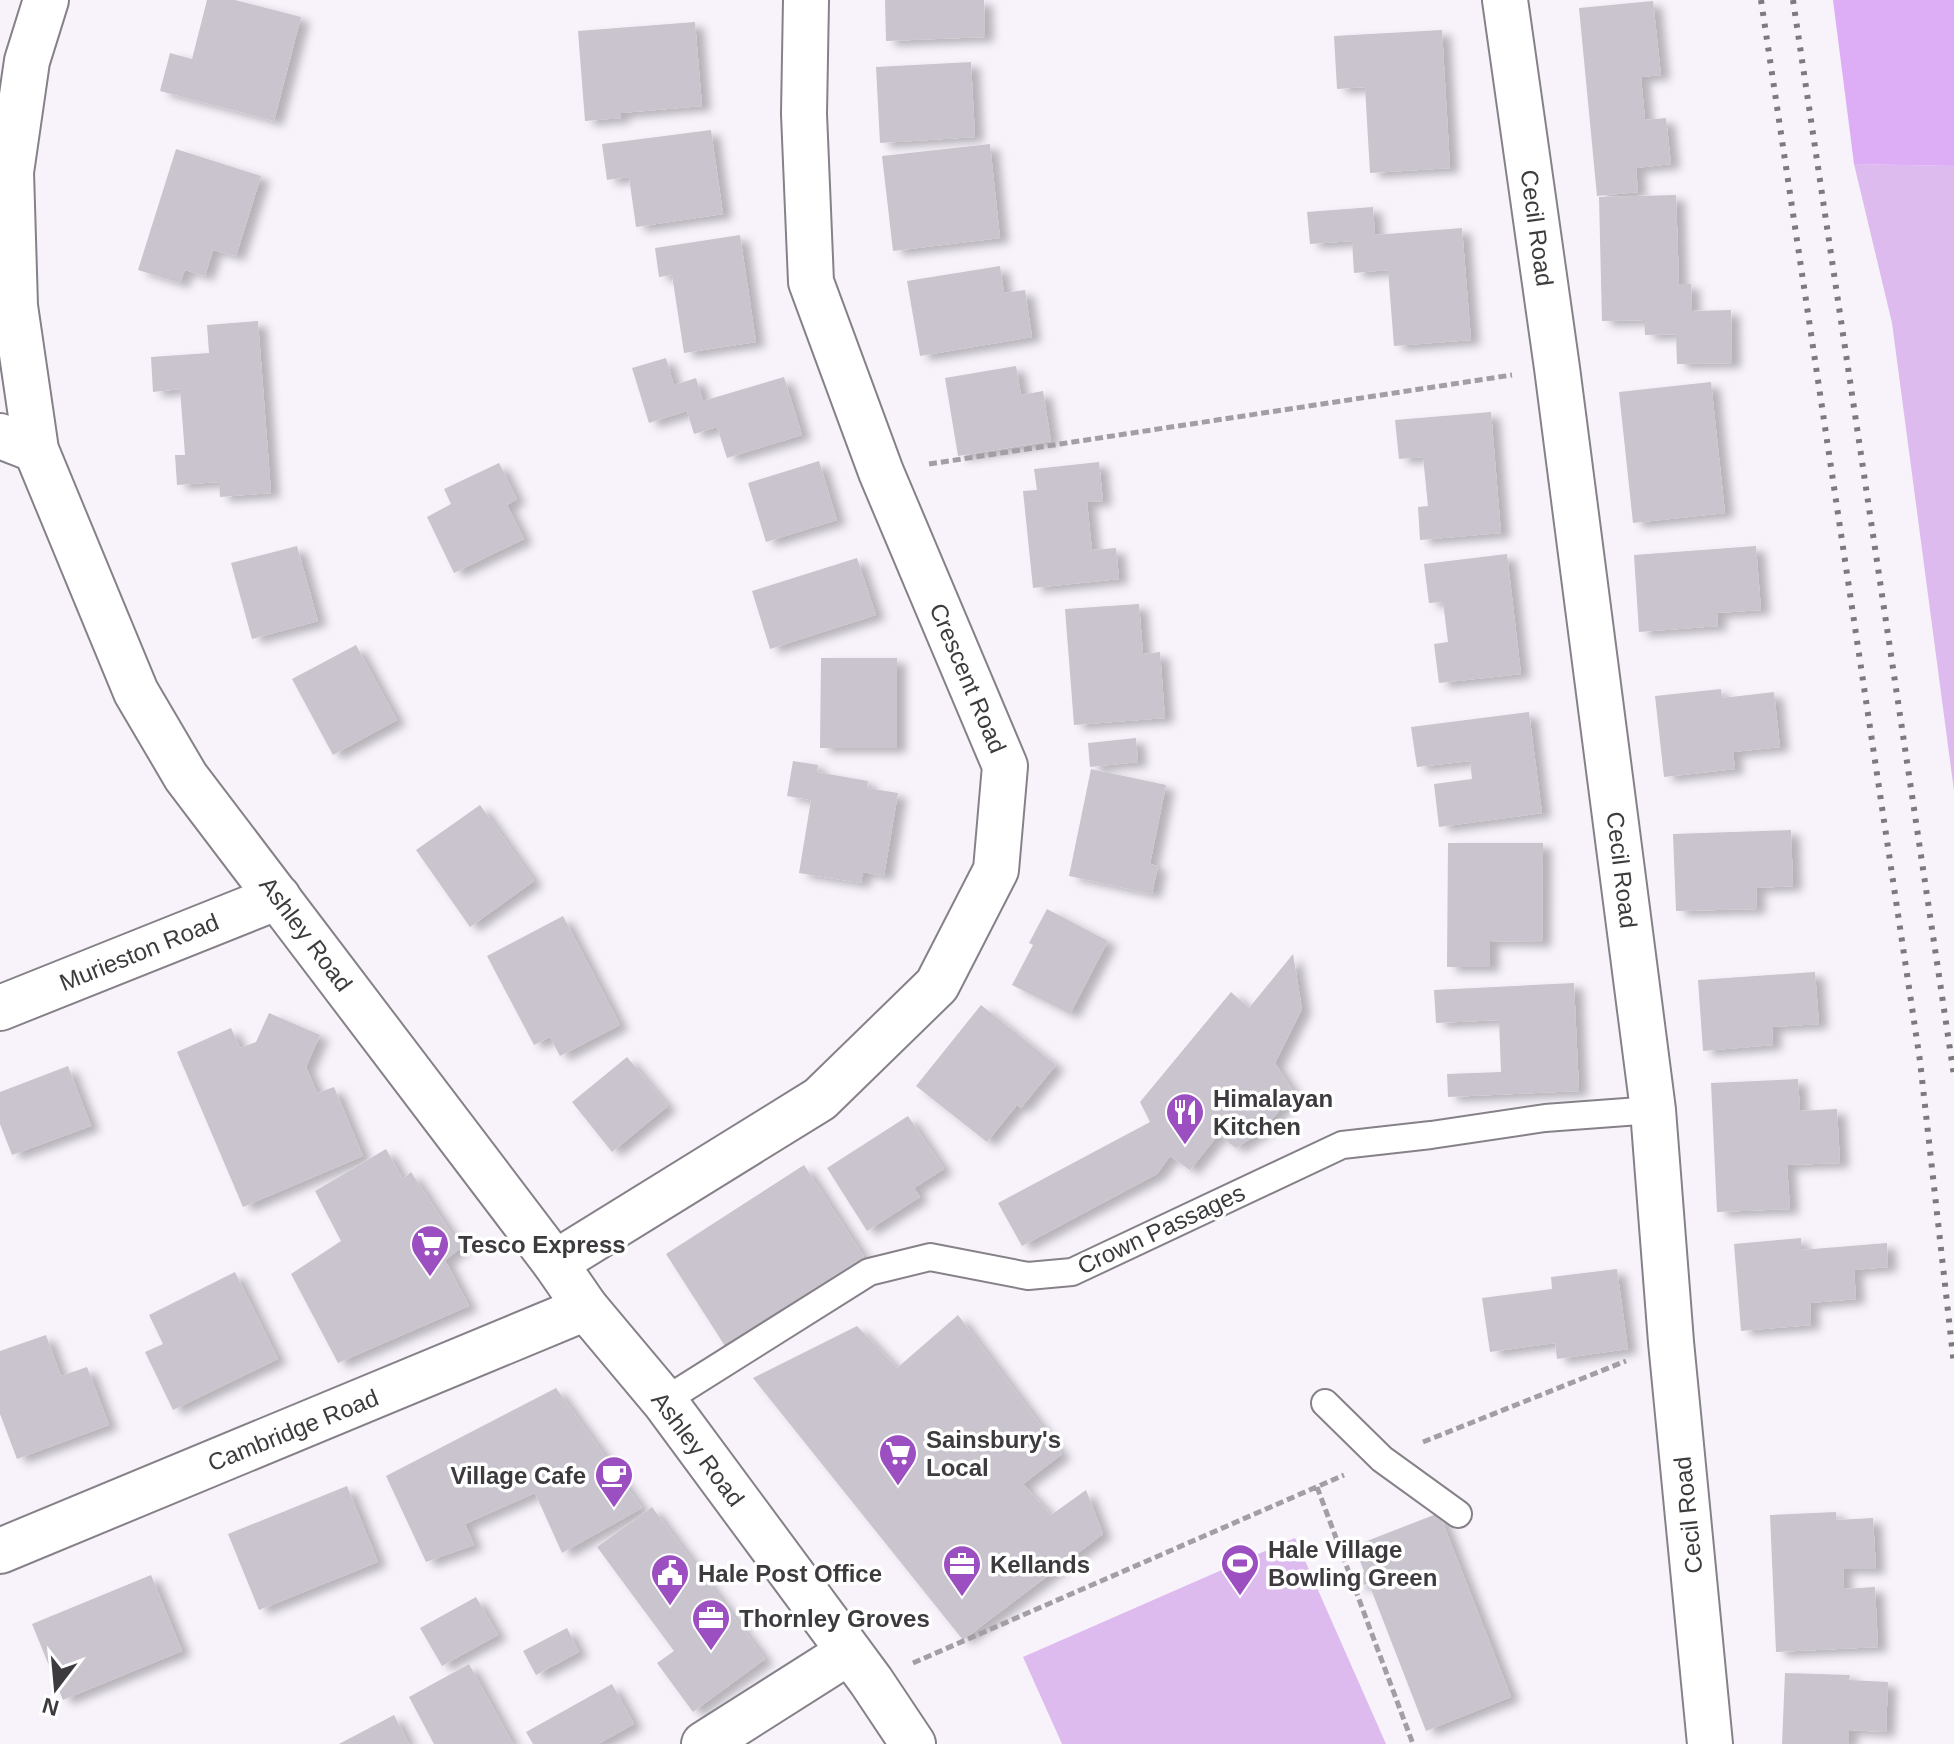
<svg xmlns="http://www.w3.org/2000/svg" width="1954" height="1744" viewBox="0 0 1954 1744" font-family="Helvetica,sans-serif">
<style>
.green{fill:#dbe}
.forest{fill:#ddadf6}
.building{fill:#c9c4cd;filter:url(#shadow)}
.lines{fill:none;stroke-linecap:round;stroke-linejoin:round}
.service-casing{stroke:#868189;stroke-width:30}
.minor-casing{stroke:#868189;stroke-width:48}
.secondary-casing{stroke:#868189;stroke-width:48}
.path{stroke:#a29ea4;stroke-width:5;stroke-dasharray:8 4;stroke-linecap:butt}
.service{stroke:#fff;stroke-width:26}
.minor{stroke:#fff;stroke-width:44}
.secondary{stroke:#fff;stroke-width:44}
.rail{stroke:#7d797f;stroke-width:6;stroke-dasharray:4 8;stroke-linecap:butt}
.labels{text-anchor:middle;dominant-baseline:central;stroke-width:7;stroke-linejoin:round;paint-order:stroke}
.street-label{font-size:24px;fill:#3e3b3f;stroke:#fff}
.poi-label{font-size:24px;font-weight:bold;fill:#3e3b3f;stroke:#fff;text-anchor:start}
</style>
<defs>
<filter id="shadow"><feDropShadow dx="9" dy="5" stdDeviation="4" flood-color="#0004"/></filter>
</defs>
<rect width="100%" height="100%" fill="#f8f3fb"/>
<path class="green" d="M1854,164L1954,166V791L1892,323Z
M1295,1538L1386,1744H1062L1023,1657Z"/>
<path class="forest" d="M1833,0H1954V166L1854,164Z"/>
<path class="building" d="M207,0H235L301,17L274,121L160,91L170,53L192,59Z
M885,0H984L985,37L886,41Z
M1653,1L1661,75L1641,77L1645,120L1666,118L1671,164L1636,168L1638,192L1597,196L1579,8Z
M695,22L702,106L621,113V118L585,121L578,31Z
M1442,30L1450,168L1370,173L1365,87L1337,89L1334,36Z
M971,62L975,137L880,143L876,67Z
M711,130L723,214L636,227L629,177L607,180L602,144Z
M990,144L1000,238L893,251L882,156Z
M176,149L261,176L236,256L213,250L205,276L185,270L180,283L138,270Z
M1676,195L1679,284H1691L1692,311L1731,310L1732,363L1677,364L1676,334L1645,335L1644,320L1602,321L1599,197Z
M1373,207L1375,235L1462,228L1471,340L1394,346L1388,270L1354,273L1352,241L1310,244L1307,212Z
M740,235L756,342L684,353L672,275L659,277L655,248Z
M1000,266L1004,293L1025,290L1032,337L920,356L907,281Z
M258,321L271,493L220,497L219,482L177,485L175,455H185L180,389L153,392L151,357L209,353L207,325Z
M666,358L674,385L696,378L703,401L784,377L802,435L727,458L717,427L694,434L687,411L649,423L632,368Z
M1016,366L1021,395L1043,391L1051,441L958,456L945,378Z
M1711,382L1725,513L1633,523L1619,392Z
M1491,412L1501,533L1420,540L1418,507L1428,506L1423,457L1399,459L1395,420Z
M819,461L837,520L766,542L748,483Z
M1099,462L1103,501L1087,502L1092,550L1116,548L1119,579L1033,588L1023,491L1037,490L1034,469Z
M499,463L517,499L507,505L524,539L454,573L427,517L451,504L444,489Z
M297,546L318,621L252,639L231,563Z
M1756,546L1761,610L1717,613L1718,626L1639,632L1634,555Z
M1507,554L1521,674L1439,683L1434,644L1448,642L1443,602L1429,603L1424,564Z
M857,558L876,615L770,649L752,591Z
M1139,604L1143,654L1160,652L1165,718L1074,725L1065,609Z
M356,645L397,720L333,755L292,679Z
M821,658H897V748H820Z
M1721,689L1722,698L1774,692L1780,747L1733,752L1735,769L1664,777L1655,696Z
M1529,712L1542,813L1439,827L1434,784L1472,779L1470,761L1417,767L1411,727Z
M1136,738L1138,762L1090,767L1088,743Z
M793,761L818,765L817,772L868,781L867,788L898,793L884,876L863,872L861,883L799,873L811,800L787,796Z
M1091,769L1166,785L1150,864L1158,866L1152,894L1069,876Z
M480,805L534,881L470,927L416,850Z
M1791,830L1793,886L1756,888L1757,909L1676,911L1673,834Z
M1448,843H1543L1542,942L1490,941V967H1447Z
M1047,909L1108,941L1070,1014L1012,985L1033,945L1029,943Z
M563,916L620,1025L560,1056L550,1037L534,1045L487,956Z
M1293,954L1302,1009L1275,1063L1294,1093L1262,1131L1236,1148L1218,1135L1190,1170L1170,1156L1157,1174L1022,1246L998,1203L1150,1122L1140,1102L1231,992L1249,1008Z
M1815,972L1819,1024L1772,1027L1773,1045L1703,1051L1698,980Z
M1574,983L1579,1091L1448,1097L1447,1074L1501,1072L1499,1020L1436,1023L1434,990Z
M981,1005L1056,1065L1021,1108L1017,1105L987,1142L916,1086Z
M269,1013L320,1035L306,1067L317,1093L334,1087L363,1156L243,1207L177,1052L231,1028L240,1048L256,1042Z
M627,1057L668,1106L612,1152L572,1102Z
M68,1066L91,1126L12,1155L0,1124V1092Z
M1798,1079L1800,1111L1837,1109L1840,1163L1787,1165L1790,1209L1717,1212L1711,1083Z
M908,1116L944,1169L914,1188L920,1197L867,1231L827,1168Z
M386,1149L403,1179L411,1172L461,1248L445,1260L469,1306L338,1363L291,1274L341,1241L315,1191Z
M804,1165L864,1257L725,1346L666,1254Z
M1801,1238V1250L1887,1243L1888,1267L1854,1270L1856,1299L1810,1303L1811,1325L1741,1331L1734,1244Z
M1617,1269L1628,1349L1557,1359L1555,1343L1490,1352L1482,1298L1552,1289L1551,1277Z
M235,1272L278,1359L173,1410L145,1352L163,1344L149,1315Z
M958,1315L1062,1454L1023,1484L1051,1515L1086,1490L1103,1534L963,1640L753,1378L857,1326L897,1368Z
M46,1335L61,1376L87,1367L109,1425L17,1459L0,1414V1351Z
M556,1388L642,1508L562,1553L535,1493L465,1524L474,1545L426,1562L386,1476Z
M347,1486L378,1562L259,1610L228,1534Z
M652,1507L765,1659L693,1712L657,1663L674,1651L597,1547Z
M1836,1512V1520L1873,1518L1876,1569H1843L1844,1589L1875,1587L1878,1647L1776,1652L1770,1515Z
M1439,1513L1511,1697L1426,1731L1369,1584L1354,1586L1364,1571L1354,1546Z
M151,1575L182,1651L63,1700L32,1624Z
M476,1597L498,1635L442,1666L420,1628Z
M567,1628L579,1652L536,1675L523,1651Z
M469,1664L513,1744H434L409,1697Z
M1785,1673L1850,1675L1849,1680L1888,1682L1886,1732L1849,1730V1744H1782Z
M612,1684L634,1724L598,1744H533L526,1732Z
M394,1715L409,1744H339Z"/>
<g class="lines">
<defs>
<path id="service" d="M664,1401L869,1272L930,1257L1028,1276L1072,1272L1342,1145L1431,1135L1545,1118L1653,1110
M1325,1403L1382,1459L1458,1514"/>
<path id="minor" d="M1505,0L1557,368L1653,1110L1671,1342L1710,1744
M0,436L36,450
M0,1008L278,897
M555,1263L820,1099L937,985L996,870L1005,766L881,472L811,282L804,114L806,0
M0,1551L586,1308
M704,1744L849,1652"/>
<path id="secondary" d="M46,0L27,61L11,172L15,306L36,450L136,692L186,777L555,1263L586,1308L664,1401L871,1681L913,1744"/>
</defs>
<use href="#service" class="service-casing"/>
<use href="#minor" class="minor-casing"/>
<use href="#secondary" class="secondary-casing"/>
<path class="path" d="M929,464L1512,375
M1423,1442L1626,1361
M1317,1487L1413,1744
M913,1663L1344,1475"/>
<use href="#service" class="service"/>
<use href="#minor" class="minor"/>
<use href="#secondary" class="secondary"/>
<path class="rail" d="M1761,0L1920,1061L1954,1365
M1793,0L1954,1076"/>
</g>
<defs>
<symbol id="restaurant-pin" viewBox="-11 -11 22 30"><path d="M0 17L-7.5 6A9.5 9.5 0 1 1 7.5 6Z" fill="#9c4fc0" stroke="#fff"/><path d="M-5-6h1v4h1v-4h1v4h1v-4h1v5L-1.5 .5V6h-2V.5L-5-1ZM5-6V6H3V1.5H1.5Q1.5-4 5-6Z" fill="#fff"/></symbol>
<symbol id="supermarket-pin" viewBox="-11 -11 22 30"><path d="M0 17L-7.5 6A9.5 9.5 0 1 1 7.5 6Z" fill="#9c4fc0" stroke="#fff"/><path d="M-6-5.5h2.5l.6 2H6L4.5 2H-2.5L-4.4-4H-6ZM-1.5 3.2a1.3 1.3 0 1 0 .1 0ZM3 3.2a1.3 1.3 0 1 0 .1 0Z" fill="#fff"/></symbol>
<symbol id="cafe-pin" viewBox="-11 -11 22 30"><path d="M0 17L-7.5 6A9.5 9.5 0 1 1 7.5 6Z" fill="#9c4fc0" stroke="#fff"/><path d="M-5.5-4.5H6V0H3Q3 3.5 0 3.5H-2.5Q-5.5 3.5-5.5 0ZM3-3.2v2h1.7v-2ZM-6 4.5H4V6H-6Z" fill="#fff"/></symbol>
<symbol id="stadium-pin" viewBox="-11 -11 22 30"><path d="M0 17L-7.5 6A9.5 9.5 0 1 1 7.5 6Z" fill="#9c4fc0" stroke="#fff"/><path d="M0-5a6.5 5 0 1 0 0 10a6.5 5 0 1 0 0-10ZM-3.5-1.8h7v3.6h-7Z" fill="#fff"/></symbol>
<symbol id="office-pin" viewBox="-11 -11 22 30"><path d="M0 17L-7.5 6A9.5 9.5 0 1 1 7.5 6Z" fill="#9c4fc0" stroke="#fff"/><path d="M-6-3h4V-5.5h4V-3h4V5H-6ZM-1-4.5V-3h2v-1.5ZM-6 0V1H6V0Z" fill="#fff"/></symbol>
<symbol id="civic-pin" viewBox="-11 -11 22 30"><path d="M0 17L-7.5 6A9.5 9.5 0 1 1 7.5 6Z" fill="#9c4fc0" stroke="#fff"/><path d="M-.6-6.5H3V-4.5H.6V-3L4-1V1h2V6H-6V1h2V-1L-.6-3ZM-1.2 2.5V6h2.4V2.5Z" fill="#fff"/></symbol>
</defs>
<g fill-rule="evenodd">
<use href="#restaurant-pin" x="1163" y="1090" width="44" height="60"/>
<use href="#supermarket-pin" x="408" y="1222" width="44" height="60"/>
<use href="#supermarket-pin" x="876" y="1431" width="44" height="60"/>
<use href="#cafe-pin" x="592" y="1453" width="44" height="60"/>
<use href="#stadium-pin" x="1218" y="1541" width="44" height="60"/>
<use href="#office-pin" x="940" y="1542" width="44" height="60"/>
<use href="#civic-pin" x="648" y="1551" width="44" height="60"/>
<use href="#office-pin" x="689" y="1596" width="44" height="60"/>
</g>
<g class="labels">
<g class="street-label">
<text transform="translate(1537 228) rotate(82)">Cecil Road</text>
<text transform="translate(968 678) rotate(67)">Crescent Road</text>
<text transform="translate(1622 870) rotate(83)">Cecil Road</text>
<text transform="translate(306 934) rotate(53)">Ashley Road</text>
<text transform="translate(139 952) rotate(-22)">Murieston Road</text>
<text transform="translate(1161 1229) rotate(-25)">Crown Passages</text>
<text transform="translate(293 1430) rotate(-22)">Cambridge Road</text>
<text transform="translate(698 1449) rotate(53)">Ashley Road</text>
<text transform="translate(1688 1515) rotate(-96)">Cecil Road</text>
</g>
<g class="poi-label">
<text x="1213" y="1098">Himalayan<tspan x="1213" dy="28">Kitchen</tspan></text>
<text x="458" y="1244">Tesco Express</text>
<text x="926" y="1439">Sainsbury's<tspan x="926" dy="28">Local</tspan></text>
<text x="586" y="1475" text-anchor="end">Village Cafe</text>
<text x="1268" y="1549">Hale Village<tspan x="1268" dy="28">Bowling Green</tspan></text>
<text x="990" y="1564">Kellands</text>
<text x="698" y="1573">Hale Post Office</text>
<text x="739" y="1618">Thornley Groves</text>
</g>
</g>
<g transform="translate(56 1688) rotate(196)" stroke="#ffffff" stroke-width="6" paint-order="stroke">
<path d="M0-6L14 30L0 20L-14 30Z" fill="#3e3b3f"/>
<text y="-12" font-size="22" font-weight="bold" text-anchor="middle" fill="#3e3b3f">N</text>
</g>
</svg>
